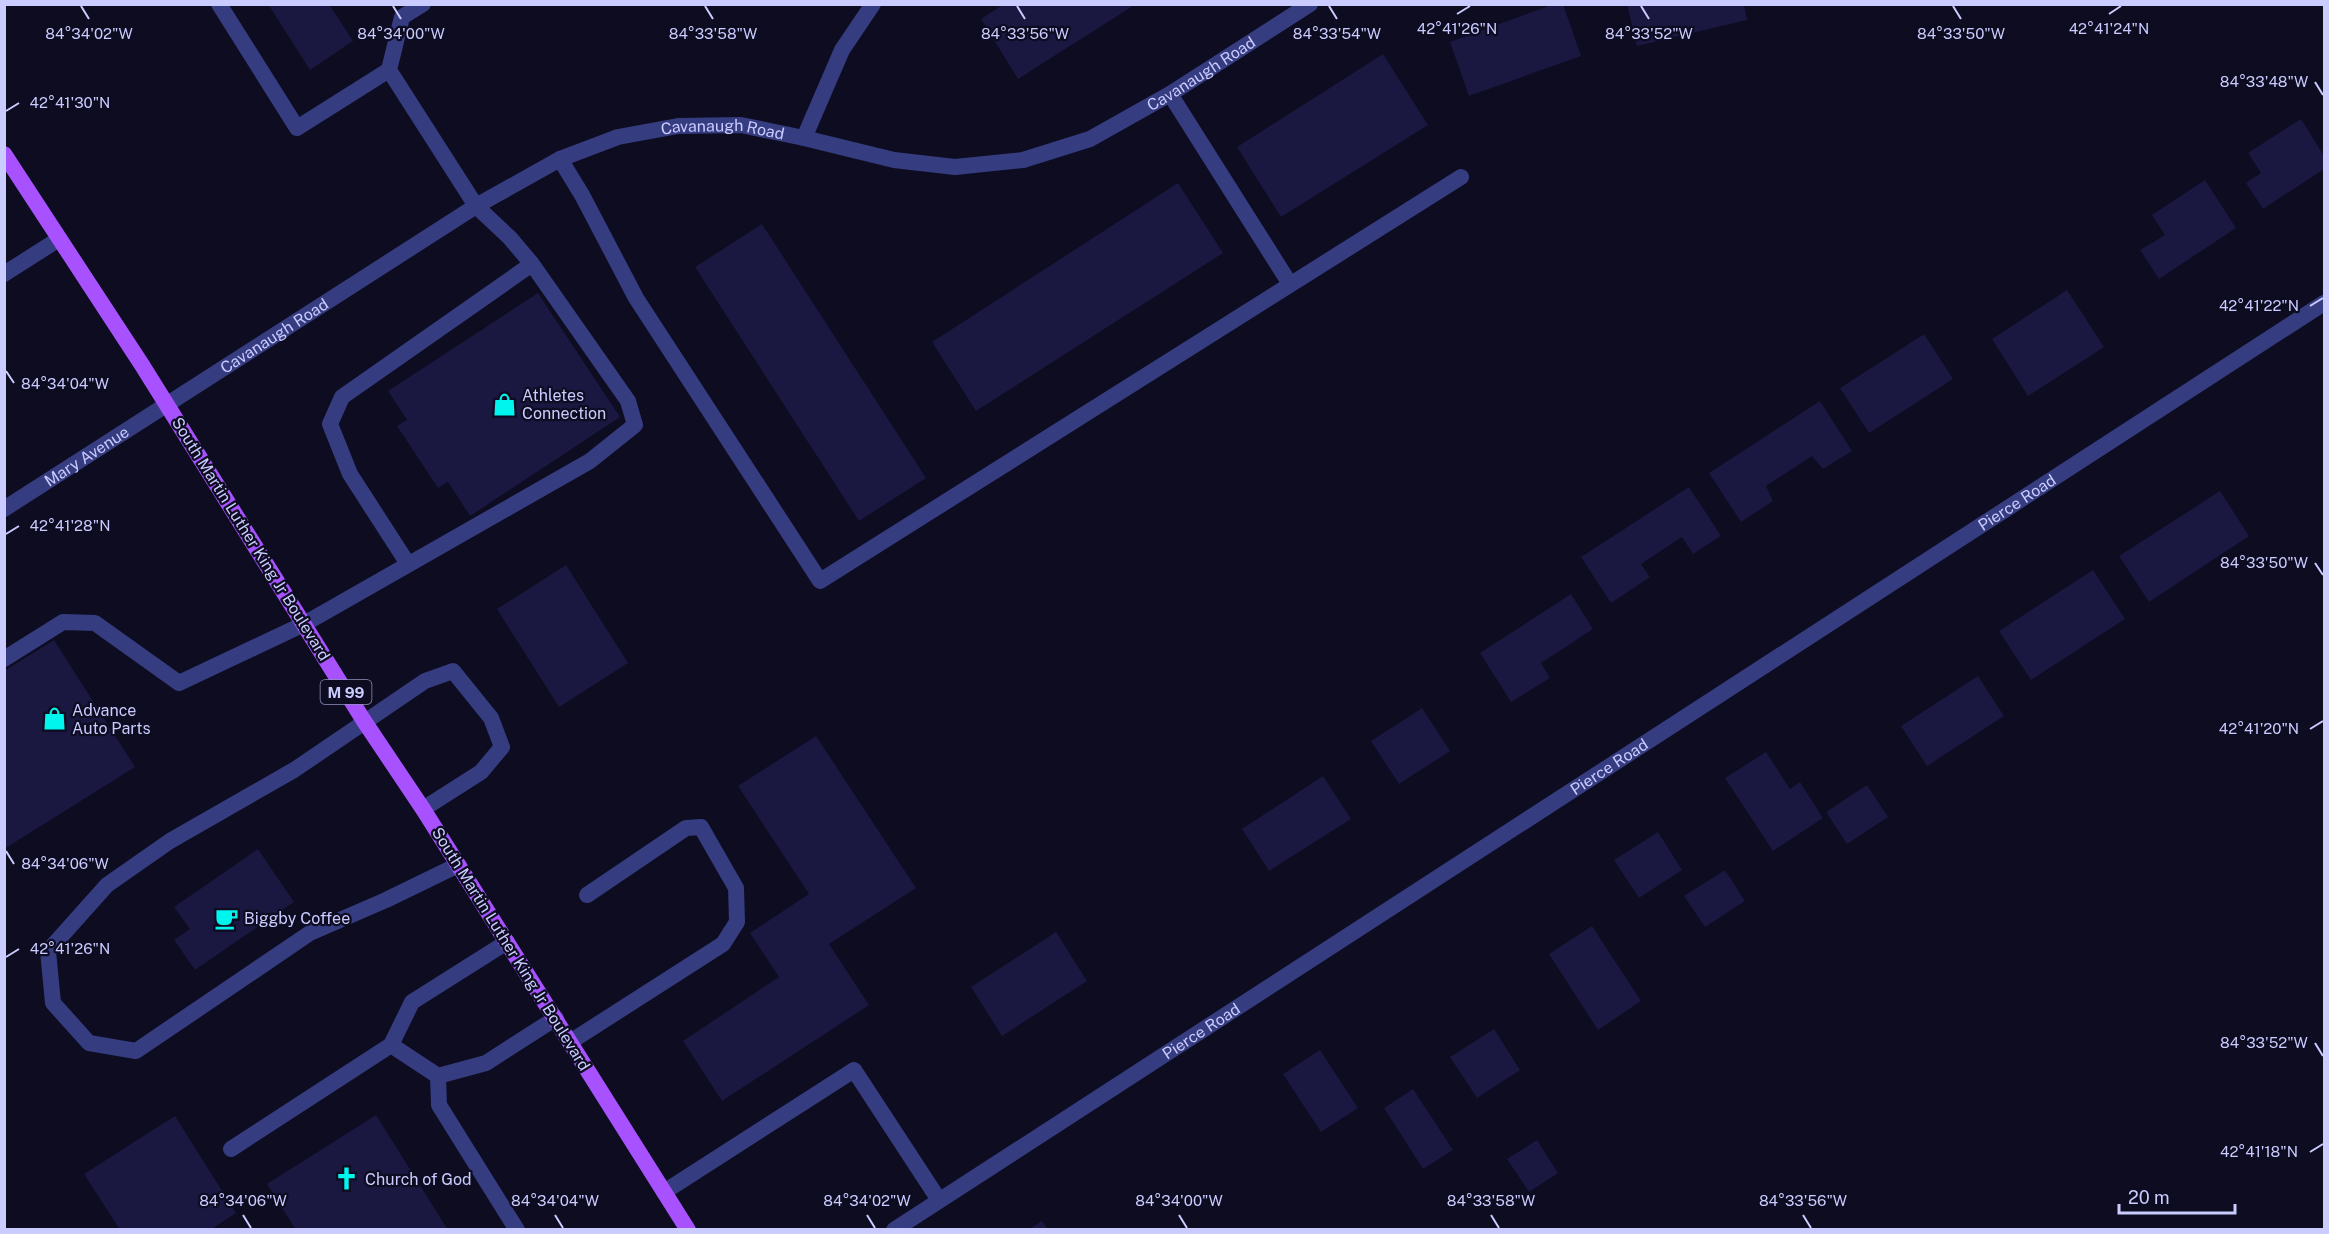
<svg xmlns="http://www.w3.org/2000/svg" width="2329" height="1234" viewBox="0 0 2329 1234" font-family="'Public Sans',sans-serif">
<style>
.building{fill:#1a1741}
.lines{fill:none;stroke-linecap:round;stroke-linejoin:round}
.service{stroke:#353c80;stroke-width:16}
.minor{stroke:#353c80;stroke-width:16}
.tertiary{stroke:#353c80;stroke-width:16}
.primary{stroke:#a751ff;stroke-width:16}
.ticks{fill:none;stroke:#cacbff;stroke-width:2}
.labels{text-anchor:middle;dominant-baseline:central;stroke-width:4.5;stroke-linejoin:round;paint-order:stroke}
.shield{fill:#0d0c20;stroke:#9192bc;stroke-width:1.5}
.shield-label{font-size:15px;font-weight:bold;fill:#cacbff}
.street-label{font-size:16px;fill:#cacbff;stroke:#0d0c20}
.poi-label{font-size:16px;fill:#cacbff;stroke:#0d0c20;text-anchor:start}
.ticks-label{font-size:15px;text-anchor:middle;fill:#cacbff;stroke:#0d0c20;stroke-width:4.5;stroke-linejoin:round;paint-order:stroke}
</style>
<rect width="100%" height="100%" fill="#0d0c20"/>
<path class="building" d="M268,4H329L353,41L310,70Z
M1004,4H1136L1018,79L981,19Z
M1554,4H1563L1581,56L1469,96L1450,42Z
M1627,4H1744L1747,20L1637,46Z
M1383,54L1428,125L1281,217L1237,147Z
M2301,119L2324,156V169L2263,209L2246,183L2261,173L2248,153Z
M2205,180L2236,228L2159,279L2140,250L2165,235L2152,215Z
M1178,183L1223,253L976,411L932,342Z
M762,224L926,478L859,521L695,267Z
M2067,290L2104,347L2028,396L1992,339Z
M538,293L620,417L470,516L448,482L438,488L397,426L407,420L388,391Z
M1924,334L1953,379L1869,433L1840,388Z
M1820,401L1852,451L1823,469L1812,456L1766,486L1773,501L1741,522L1709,473Z
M1689,487L1721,536L1693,554L1682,537L1641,564L1650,577L1611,603L1581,557Z
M2220,491L2249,536L2149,602L2119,556Z
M566,565L628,663L559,707L497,609Z
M2093,570L2125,619L2031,680L1999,631Z
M1571,594L1593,629L1541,663L1550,678L1511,702L1480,653Z
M54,640L135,767L4,849V671Z
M1978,676L2004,716L1927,766L1901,726Z
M1422,708L1450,751L1399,784L1371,741Z
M816,736L916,888L829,944L869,1005L722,1101L683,1041L779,977L750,933L809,894L738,786Z
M1766,752L1790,789L1800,782L1823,818L1773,851L1725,778Z
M1323,776L1351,819L1269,871L1242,829Z
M1867,785L1888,817L1847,844L1826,812Z
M1658,832L1682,870L1639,898L1614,860Z
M258,849L294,902L195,970L174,940L190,929L174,907Z
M1725,870L1745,901L1705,927L1684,896Z
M1592,926L1641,1001L1598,1030L1549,954Z
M1056,932L1087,981L1002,1036L971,987Z
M1494,1029L1520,1070L1477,1098L1450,1057Z
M1320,1050L1358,1108L1321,1132L1283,1074Z
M1413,1089L1453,1150L1423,1169L1384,1108Z
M376,1115L448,1230H296L267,1184Z
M175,1116L236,1213L210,1230H120L84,1174Z
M1537,1140L1558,1173L1529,1192L1507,1159Z
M1042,1221L1048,1230H1028Z"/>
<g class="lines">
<path class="service" d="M389,70L402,17L423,4
M1170,94L1290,284
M804,138L842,50L873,4
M560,159L582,195L636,298L820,581L1461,177
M4,274L59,239
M408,564L350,474L330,424L342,397L532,264
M4,659L63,622L95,623L179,683L304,624L590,461L635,425L628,401L532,264L510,238L476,206L389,70L297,128L219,4
M423,809L481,772L502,747L491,718L453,671L425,681L294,770L170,841L107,885L48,951L53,1003L89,1043L136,1051L310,933L386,900L458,865
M570,1042L723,944L737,922L736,888L701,827L686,828L587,895
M391,1045L438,1076L486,1063L556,1018
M438,1076L439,1105L517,1230
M231,1149L391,1045L412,1002L507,942
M664,1192L854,1070L939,1200"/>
<path class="minor" id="s1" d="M894,1230L2324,303"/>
<path class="tertiary" id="s2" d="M4,509L476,206L560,159L618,137L678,126L741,125L804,138L894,160L955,167L1023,160L1090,139L1170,94L1310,4"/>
<path class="primary" d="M4,154L142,365L364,721L423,809L688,1230"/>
</g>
<path class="ticks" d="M81,6L89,19M393,6L401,19M705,6L713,19M1017,6L1025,19M1329,6L1337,19M1641,6L1649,19M1953,6L1961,19M1457,14L1470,6M2109,14L2121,6M2315,82L2323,95M6,111L19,103M2310,306L2323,298M6,371L14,383M6,534L19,526M2315,563L2323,575M2310,729L2323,721M6,851L14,864M6,957L19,949M2315,1043L2323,1056M2310,1152L2323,1144M243,1215L251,1228M555,1215L563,1228M867,1215L875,1228M1179,1215L1187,1228M1491,1215L1499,1228M1803,1215L1811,1228"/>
<defs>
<symbol id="shop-bare" viewBox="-9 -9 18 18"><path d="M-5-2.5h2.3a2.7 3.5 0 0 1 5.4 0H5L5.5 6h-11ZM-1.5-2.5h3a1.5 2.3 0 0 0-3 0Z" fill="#00f5ee" stroke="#0d0c20" stroke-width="2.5" paint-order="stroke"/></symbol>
<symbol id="cafe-bare" viewBox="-9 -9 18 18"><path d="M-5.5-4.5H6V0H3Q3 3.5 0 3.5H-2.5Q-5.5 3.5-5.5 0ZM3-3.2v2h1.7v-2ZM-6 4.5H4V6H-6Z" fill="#00f5ee" stroke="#0d0c20" stroke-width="2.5" paint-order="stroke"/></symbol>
<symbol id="church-bare" viewBox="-9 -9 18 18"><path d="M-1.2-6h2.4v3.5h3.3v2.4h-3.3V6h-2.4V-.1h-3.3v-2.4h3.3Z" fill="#00f5ee" stroke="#0d0c20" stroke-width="2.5" paint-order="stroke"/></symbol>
</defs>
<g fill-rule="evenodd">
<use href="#shop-bare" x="488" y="388" width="33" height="33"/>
<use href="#shop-bare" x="38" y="702" width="33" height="33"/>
<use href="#cafe-bare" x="210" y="902" width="33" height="33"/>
<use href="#church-bare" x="330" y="1162" width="33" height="33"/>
</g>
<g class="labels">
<rect class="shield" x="320.5" y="680" width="51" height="24" rx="4.5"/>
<g class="shield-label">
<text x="346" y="692">M 99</text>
</g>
<g class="street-label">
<text stroke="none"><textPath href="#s2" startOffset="1329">Cavanaugh Road</textPath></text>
<text stroke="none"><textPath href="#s2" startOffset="825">Cavanaugh Road</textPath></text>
<text stroke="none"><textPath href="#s2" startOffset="321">Cavanaugh Road</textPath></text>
<text stroke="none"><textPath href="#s2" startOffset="98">Mary Avenue</textPath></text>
<text stroke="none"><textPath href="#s1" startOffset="1338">Pierce Road</textPath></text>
<text transform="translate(251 539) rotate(58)">South Martin Luther King Jr Boulevard</text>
<text stroke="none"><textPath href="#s1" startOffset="852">Pierce Road</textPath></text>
<text transform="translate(511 949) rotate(58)">South Martin Luther King Jr Boulevard</text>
<text stroke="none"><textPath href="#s1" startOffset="366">Pierce Road</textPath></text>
</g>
<g class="poi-label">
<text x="522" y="395">Athletes<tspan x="522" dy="18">Connection</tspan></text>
<text x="72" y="710">Advance<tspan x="72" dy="18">Auto Parts</tspan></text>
<text x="244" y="918">Biggby Coffee</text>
<text x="365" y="1179">Church of God</text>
</g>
</g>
<g class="ticks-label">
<text x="1457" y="34">42°41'26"N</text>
<text x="2109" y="34">42°41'24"N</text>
<text x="1961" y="39">84°33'50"W</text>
<text x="89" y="39">84°34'02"W</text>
<text x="401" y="39">84°34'00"W</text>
<text x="713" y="39">84°33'58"W</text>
<text x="1025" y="39">84°33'56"W</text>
<text x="1337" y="39">84°33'54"W</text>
<text x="1649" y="39">84°33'52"W</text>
<text x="2264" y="87">84°33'48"W</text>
<text x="70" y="108">42°41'30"N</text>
<text x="2259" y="311">42°41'22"N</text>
<text x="65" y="389">84°34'04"W</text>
<text x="70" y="531">42°41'28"N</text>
<text x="2264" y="568">84°33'50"W</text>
<text x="2259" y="734">42°41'20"N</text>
<text x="65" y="869">84°34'06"W</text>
<text x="70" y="954">42°41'26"N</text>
<text x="2264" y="1048">84°33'52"W</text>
<text x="2259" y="1157">42°41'18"N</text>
<text x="243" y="1206">84°34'06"W</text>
<text x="555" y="1206">84°34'04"W</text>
<text x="867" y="1206">84°34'02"W</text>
<text x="1179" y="1206">84°34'00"W</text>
<text x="1491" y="1206">84°33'58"W</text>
<text x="1803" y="1206">84°33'56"W</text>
</g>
<rect width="2329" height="1234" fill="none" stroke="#cacbff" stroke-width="12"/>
<path d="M2119 1204v9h116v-9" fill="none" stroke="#cacbff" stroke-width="3"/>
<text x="2128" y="1204" font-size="18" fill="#cacbff" stroke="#0d0c20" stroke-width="4.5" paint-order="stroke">20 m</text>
</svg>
